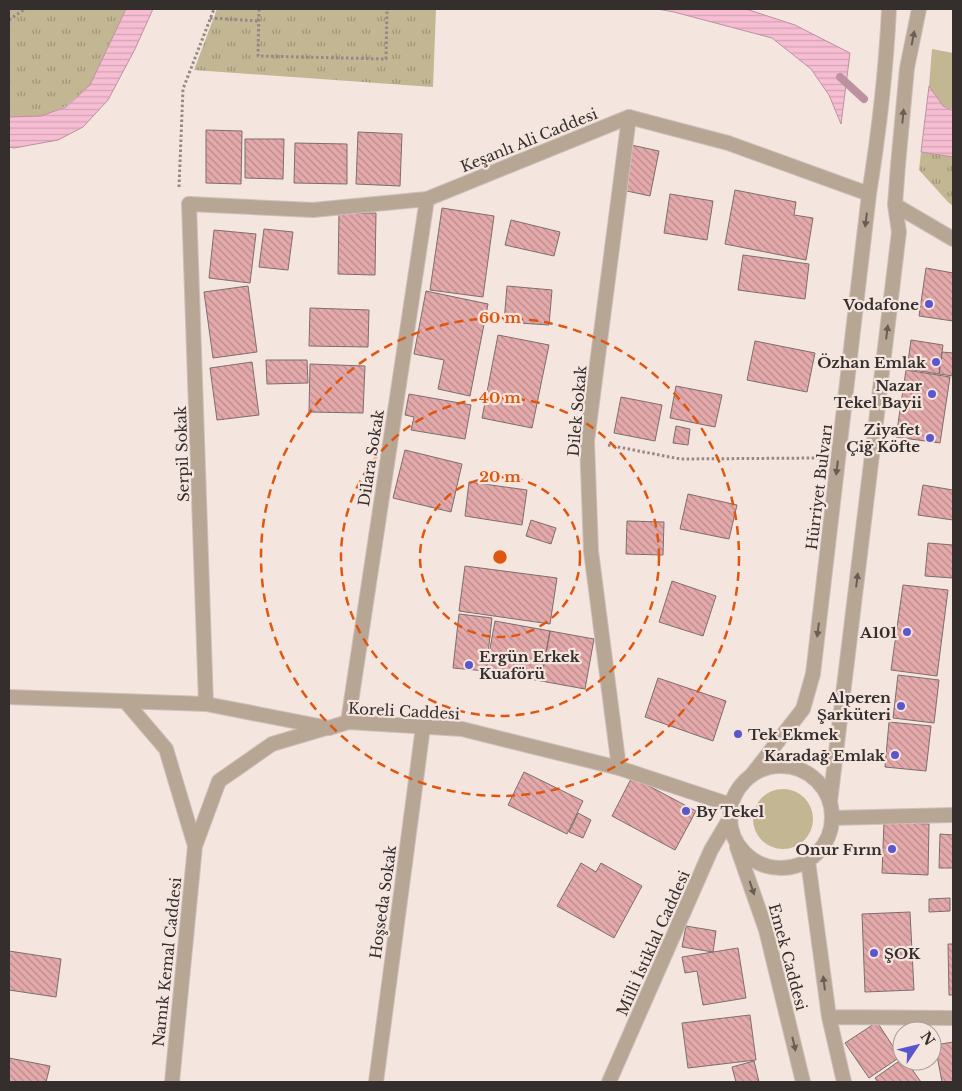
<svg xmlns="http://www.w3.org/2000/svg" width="962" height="1091" viewBox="0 0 962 1091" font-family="'Libre Baskerville',serif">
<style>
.grass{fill:#c3b692}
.park{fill:url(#park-tufts)}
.water{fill:url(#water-rules);stroke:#bc92a1}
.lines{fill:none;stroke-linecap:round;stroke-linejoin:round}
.stream{stroke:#bc92a1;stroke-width:8}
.building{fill:url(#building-back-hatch);stroke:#7d6e6e}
.minor-casing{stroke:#cec0bb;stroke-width:16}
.tertiary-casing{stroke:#cec0bb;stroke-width:16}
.path{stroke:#948985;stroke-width:3;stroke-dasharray:2.5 2.5;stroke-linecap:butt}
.minor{stroke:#b8a695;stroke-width:14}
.tertiary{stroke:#b8a695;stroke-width:14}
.oneway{fill:#695e56}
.ring{fill:none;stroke:#df570e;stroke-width:2.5;stroke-dasharray:9 6}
.poi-dot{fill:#5b56ce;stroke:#f5e5df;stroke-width:2}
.labels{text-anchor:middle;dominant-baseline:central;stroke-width:4.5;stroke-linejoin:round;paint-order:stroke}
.street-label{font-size:15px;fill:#342e2c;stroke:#f5e5df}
.poi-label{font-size:15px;font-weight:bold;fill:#342e2c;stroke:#f5e5df;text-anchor:end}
.centre{fill:#df570e;stroke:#f5e5df;stroke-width:2.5}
.ring-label{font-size:15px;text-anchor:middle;font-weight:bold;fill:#df570e;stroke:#f5e5df;stroke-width:4.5;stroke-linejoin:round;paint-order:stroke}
</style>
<defs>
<pattern id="park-tufts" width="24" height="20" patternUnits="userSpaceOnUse" patternTransform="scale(1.25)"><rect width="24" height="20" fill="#c3b692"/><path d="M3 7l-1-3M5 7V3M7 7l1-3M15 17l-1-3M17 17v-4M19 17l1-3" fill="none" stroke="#9f9477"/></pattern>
<pattern id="water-rules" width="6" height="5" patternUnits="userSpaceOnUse" patternTransform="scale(1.25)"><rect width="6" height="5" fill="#f6bdd3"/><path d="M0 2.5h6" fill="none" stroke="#d4a3b5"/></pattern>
<pattern id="building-back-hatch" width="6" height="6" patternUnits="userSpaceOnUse" patternTransform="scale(1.25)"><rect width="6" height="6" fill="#e4a9aa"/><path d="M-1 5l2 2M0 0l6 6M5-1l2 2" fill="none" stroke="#ba8a8b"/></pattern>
</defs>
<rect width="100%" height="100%" fill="#f5e5df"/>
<path class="grass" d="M932,49L953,53V110L943,106L929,86Z
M753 819a30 30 0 1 1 60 0a30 30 0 1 1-60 0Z"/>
<path class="park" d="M9,9H126L90,85L66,106L41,117H9Z
M217,9H436L433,87L194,70Z
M921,152L953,157V206L948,202L919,170Z"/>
<path class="water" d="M126,9H153L135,49L108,100L83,127L58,140L14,148L9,147V117L41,116L66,107L90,85Z
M657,9H746L795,25L850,53L841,124L829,95L811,69L772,38L674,12Z
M929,86L943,106L953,111V157L921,152Z"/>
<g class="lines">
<path class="stream" d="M840,77L864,99"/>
</g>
<path class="building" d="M206,130L242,131L241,184L206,183Z
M358,132L402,134L400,186L356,184Z
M245,139H284L283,179L245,178Z
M295,143L347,144V184L294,183Z
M622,143L659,151L650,196L613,188Z
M735,190L796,202L794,215L813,218L806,260L725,244Z
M670,194L713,201L707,240L664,233Z
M442,208L494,216L483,297L430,290Z
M339,213H376L375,275L338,274Z
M511,220L560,232L554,256L505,245Z
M264,229L293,232L288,270L259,267Z
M214,230L256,234L250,283L209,278Z
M743,255L809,264L805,299L738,290Z
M926,268L953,273V321L919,316Z
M248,286L257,352L213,358L204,292Z
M507,286L552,290L549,325L504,322Z
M426,291L488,304L470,396L438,389L444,360L414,354Z
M310,308L369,310L368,347L309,346Z
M498,335L549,345L532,428L482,418Z
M911,340L943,345L939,374L907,369Z
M755,341L815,353L807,392L747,380Z
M942,352L953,353V376L939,374Z
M266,360H307L308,383L267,384Z
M252,362L259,415L217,420L210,368Z
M310,364L365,366L363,413L309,412Z
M906,370L950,377L940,443L896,437Z
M676,386L722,395L715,427L670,418Z
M409,394L471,405L465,439L411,430L414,417L405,415Z
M621,397L662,405L655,441L614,433Z
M676,426L690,429L688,445L673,443Z
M405,450L462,464L451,512L393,498Z
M469,482L527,490L522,525L465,516Z
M923,485L953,490V520L918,515Z
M688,494L737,505L729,539L680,529Z
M531,520L556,528L551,544L526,536Z
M627,521L664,522L663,555L626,554Z
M928,543L953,545V578L925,576Z
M465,566L557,578L550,624L459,611Z
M672,581L716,596L703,636L659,622Z
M903,585L948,590L937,676L891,670Z
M459,614L492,618L486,671L453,668Z
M495,621L550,631L541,681L486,671Z
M550,631L594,639L585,689L541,681Z
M898,675L939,680L934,723L893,718Z
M658,678L726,701L713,741L645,717Z
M889,722L931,726L926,771L885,767Z
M524,772L583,801L567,834L508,805Z
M632,777L696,811L675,850L612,816Z
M578,813L591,820L583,838L569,832Z
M884,822L929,824L928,875L882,873Z
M940,834L953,835V868H939Z
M581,863L596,872L601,863L642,886L614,938L557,906Z
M950,898V911L929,912V899Z
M910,912L914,990L865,992L862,914Z
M686,926L716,931L713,952L682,947Z
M948,944H953V995H949Z
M738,948L746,998L703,1005L697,971L685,973L682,957Z
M9,951L61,959L56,997L9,990Z
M750,1015L756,1060L688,1068L682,1023Z
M877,1022L900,1057L869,1078L845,1043Z
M953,1042V1082H942L935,1045Z
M9,1058L50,1066L46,1082H9Z
M902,1059V1061H906L921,1082H878L875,1078Z
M754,1061L759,1082H736L732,1067Z"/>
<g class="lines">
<defs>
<path id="minor" d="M189,204L206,704
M348,722L427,199
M619,768L591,551L587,441L629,117
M376,1082L423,727"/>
<path id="tertiary" d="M189,204L313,210L427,199L629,117L728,143L869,194
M895,205L953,239
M9,697L206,704L329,728L348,722L462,729L619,768L731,805
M125,701L166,749L195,846
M730 817a51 51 0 1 1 102 0a51 51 0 1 1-102 0Z
M751,776L803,709L813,674L869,194C879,132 886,71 889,9
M830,802L899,232L895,205L898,165L907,68L919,9
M832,818L953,815
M737,847L766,930L803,1082
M808,861L829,1017L844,1082
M829,1017L953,1018
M172,1082L195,846L219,781L272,744L326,728
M609,1082L711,850L730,818"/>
</defs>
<use href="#minor" class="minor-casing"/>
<use href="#tertiary" class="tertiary-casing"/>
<path class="path" d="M259,9L258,56L386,59L387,9
M210,18L259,21
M9,20L25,9
M179,187L183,89L214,9
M608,445L680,459L818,458"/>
<use href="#minor" class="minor"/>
<use href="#tertiary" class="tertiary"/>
</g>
<defs><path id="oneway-solid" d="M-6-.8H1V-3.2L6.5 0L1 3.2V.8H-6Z" transform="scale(1.25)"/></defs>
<g class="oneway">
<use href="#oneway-solid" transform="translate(913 38) rotate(-79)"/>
<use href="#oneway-solid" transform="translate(903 116) rotate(-85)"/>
<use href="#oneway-solid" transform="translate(866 220) rotate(97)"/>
<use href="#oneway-solid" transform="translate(887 332) rotate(-83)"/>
<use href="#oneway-solid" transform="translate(837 468) rotate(97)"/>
<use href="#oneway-solid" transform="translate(857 580) rotate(-83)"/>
<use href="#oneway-solid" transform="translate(818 630) rotate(97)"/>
<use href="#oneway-solid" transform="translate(752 888) rotate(71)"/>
<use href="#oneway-solid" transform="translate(824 983) rotate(-97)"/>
<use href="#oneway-solid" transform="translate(794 1044) rotate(77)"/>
</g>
<g class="ring">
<circle cx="500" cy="557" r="80"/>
<circle cx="500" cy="557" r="159"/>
<circle cx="500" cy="557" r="239"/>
</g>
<g class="poi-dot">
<circle cx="929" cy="304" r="5"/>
<circle cx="936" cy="362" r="5"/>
<circle cx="932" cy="394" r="5"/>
<circle cx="930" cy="438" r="5"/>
<circle cx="907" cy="632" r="5"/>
<circle cx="469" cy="665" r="5"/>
<circle cx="901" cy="706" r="5"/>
<circle cx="738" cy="734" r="5"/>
<circle cx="895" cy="755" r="5"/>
<circle cx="686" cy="811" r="5"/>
<circle cx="892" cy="849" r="5"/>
<circle cx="874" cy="953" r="5"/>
</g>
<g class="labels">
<g class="street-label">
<text transform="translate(529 140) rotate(-22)">Keşanlı Ali Caddesi</text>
<text transform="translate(577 411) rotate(-85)">Dilek Sokak</text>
<text transform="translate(182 454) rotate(-92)">Serpil Sokak</text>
<text transform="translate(371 458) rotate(-81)">Dilara Sokak</text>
<text transform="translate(819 487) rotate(-83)">Hürriyet Bulvarı</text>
<text transform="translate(404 711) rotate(3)">Koreli Caddesi</text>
<text transform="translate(383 902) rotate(-82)">Hoşseda Sokak</text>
<text transform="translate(653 943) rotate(-66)">Milli İstiklal Caddesi</text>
<text transform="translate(788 957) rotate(75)">Emek Caddesi</text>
<text transform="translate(167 962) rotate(-84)">Namık Kemal Caddesi</text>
</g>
<g class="poi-label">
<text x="919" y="304">Vodafone</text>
<text x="926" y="362">Özhan Emlak</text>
<text x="922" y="385">Nazar<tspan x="922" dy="17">Tekel Bayii</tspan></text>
<text x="920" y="429">Ziyafet<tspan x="920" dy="17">Çiğ Köfte</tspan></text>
<text x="897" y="632">A101</text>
<text x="479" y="656" text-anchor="start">Ergün Erkek<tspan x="479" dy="17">Kuaförü</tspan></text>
<text x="891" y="697">Alperen<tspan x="891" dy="17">Şarküteri</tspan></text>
<text x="748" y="734" text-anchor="start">Tek Ekmek</text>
<text x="885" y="755">Karadağ Emlak</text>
<text x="696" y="811" text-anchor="start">By Tekel</text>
<text x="882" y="849">Onur Fırın</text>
<text x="884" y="953" text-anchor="start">ŞOK</text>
</g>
</g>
<circle cx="500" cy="557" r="8" class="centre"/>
<g class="ring-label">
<text x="500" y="323">60 m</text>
<text x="500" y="403">40 m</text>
<text x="500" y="482">20 m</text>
</g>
<rect width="962" height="1091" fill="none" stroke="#342e2c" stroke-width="20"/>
<g transform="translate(917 1046) rotate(55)"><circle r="24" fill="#f5e5df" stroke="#a89c97"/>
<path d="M0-4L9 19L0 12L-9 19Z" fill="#5b56ce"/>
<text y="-8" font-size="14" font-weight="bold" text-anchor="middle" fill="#342e2c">N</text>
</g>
</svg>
